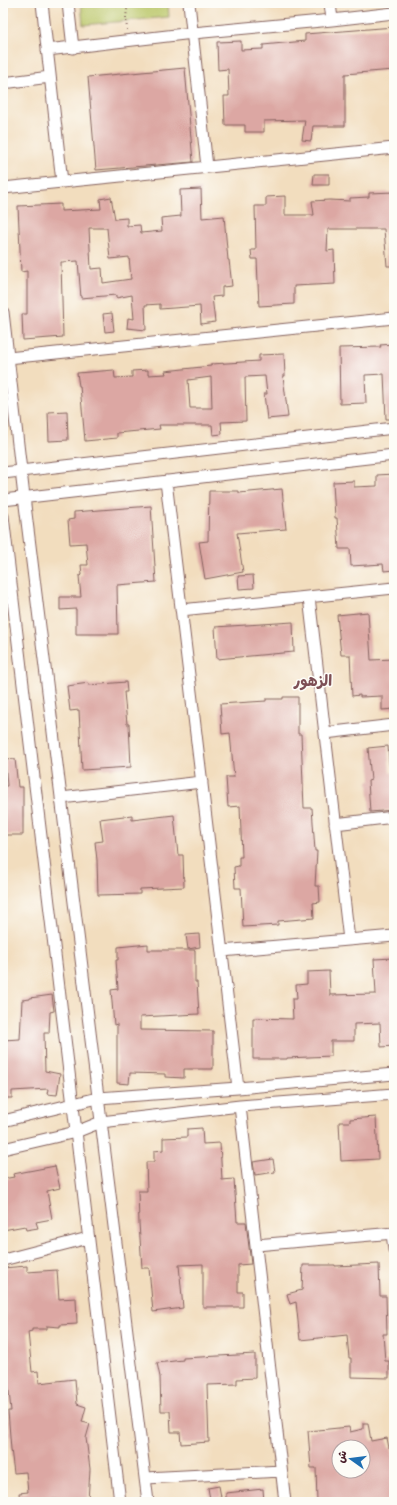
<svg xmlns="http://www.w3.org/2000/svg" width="397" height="1505" viewBox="0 0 397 1505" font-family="Mynerve,'Playpen Sans Arabic',sans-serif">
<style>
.green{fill:#bac668;stroke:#82724a}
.building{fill:#dca7a3;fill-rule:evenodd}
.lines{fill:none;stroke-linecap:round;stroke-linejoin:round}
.minor-casing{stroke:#85625e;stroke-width:13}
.path{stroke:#85625e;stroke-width:2;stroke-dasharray:1 3;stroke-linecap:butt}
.minor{stroke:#fff;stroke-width:11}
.labels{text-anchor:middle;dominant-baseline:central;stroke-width:3;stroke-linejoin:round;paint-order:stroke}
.neighbourhood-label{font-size:15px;font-weight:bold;fill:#7d4f55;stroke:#fdfcf7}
</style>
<rect width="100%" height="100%" fill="#fdfcf7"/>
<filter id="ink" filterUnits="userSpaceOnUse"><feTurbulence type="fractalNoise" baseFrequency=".025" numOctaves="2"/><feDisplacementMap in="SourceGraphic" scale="8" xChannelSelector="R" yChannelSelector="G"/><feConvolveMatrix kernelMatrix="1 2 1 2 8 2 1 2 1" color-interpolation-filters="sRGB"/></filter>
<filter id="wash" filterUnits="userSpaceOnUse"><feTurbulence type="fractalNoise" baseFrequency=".012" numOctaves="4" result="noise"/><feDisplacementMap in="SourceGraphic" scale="16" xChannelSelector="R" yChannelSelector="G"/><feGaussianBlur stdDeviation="0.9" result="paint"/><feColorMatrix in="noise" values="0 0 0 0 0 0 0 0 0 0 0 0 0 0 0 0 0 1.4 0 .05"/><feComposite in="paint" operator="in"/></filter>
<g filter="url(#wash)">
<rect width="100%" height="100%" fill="#f2ddbe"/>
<path class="green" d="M81,3H168L169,17L83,25Z"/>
<g id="blocks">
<path class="building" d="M394,27V70L345,74V126H313L311,141L302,140L305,120L264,121V132H245V125H225L224,96H229L228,69L218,70L217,42L241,41V50L263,49V45L305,41V34Z
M185,68L193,162L96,170L88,77Z
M314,174H329V185H313Z
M201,189L202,218L224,216L228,260H229L232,286L222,287V296L212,297L215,322L201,324L200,306L160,309V304L145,305L146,330L127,328L128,318L134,319L132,295L116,298V295L81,298L78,261L61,262L63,337L23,340L22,314H27V271L21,272L18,206L61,204V211L101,209L100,199L111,197L115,219L127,218V226L140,225L141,233L162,231L161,218L181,216L180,190ZM89,228H107L110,259L129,257L131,279L103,283L102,268L91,269Z
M394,192V266H387L384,229H328L327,251L334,250L335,284L294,286V304L259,306L257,259H252L251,250H256L255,206H266V197L285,196V215H314L312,201L329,200L350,201V198L369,197V193Z
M112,313L114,331L105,332L103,314Z
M394,344V419H386L384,374L365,375L366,403L340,404L339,348L381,347L380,345Z
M284,354L285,376H283L288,417L267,419L264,394H267L265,376L245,377L246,421L221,422L222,434L213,435L212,425H159L160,429L117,433V438L85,441L80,386H79L77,373L114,370L115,378L132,377V371L148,370V375L166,374L165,371L211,366V364L259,361V355ZM211,377L212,408H190L188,380Z
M67,411L68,440L49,441L48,412Z
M394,474V558H393L394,570L384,571L383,564L351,566L350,549H339L337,518H335L333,482L354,481V487L377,486V475Z
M282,489L286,529L237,533L243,572L205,579L199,542L208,541L209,491H239V493Z
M151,506L156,582L117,585L118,634H76V609L60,610V597H81L79,576L82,575L81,565H88L86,543L70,544L68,520L74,519V512Z
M253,575L254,588L239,589L238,576Z
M368,612L371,660L394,659V709L382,710V696L360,697V695L352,696L350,655H341L337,615Z
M293,622L294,652L217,659L215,627Z
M126,682L127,692H124L127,724H129L131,767L82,770L79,710L70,711L67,686L89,683V685Z
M283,697H298V734H301L304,808H312L315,851H317L315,886H319L320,902L313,903L314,918L278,921V925L243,927L241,888H235L234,867L239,866V857H242L240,806L228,807L226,777H234L230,733L222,734L220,704L266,701V699H283Z
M388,746L390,773L393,772L394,810L370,812L368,781L371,780L368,748Z
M15,759L18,787H23V835H3V786H7L5,760Z
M132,815V820L174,815L178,855H183L184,887L140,889V894L98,895L97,860L95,842L103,841L100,819Z
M199,934L200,947L188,949L186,935Z
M148,944V950H195V982H197L199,1014L140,1017V1030L213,1031V1069H184V1078L165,1077V1074L130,1073L129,1084L117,1083V1024L114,1025L111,990L118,989L116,960H118V947Z
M394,958V1046L381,1047L380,1023L354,1024V1041H331V1056L287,1058V1059H253V1018L293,1019L292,999H297L296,985L307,984V972L329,971L330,995L376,994L374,959Z
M52,995L54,1011L50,1012L49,1033H44L45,1071L60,1074L57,1095L47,1094L48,1089L12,1091V1098H3V1040L20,1039L22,1000L30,999V998Z
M376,1117L378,1159L341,1161L339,1122H350V1119Z
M202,1128L203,1144L220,1143L222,1180L234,1179L237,1222H246L251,1264L238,1265V1292H243V1307H203V1264L179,1265L183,1308L153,1312L149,1268H142L139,1223L138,1191H147L146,1162H154V1151L163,1150V1138L187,1137V1129Z
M273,1159L275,1172L255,1175L253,1162Z
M55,1166L60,1188L47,1191L52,1219L36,1222L38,1228L26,1230L25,1226L3,1230V1179L14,1177L13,1174Z
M379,1264L380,1296H386L387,1334H383L385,1361H389V1378L351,1377V1358H349L347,1335L300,1340L296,1302L290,1304L287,1294L302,1290L303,1265H335V1266Z
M27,1266V1272L57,1270L59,1299L76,1298L77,1324L60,1325V1327L47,1326V1329H32V1331L28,1332L32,1372L38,1371L39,1383L75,1379L77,1404L86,1407L82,1422L90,1424L86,1438L90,1469L88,1501L50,1499L51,1502H20L19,1493L28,1492L26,1472L14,1473L11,1449L8,1411H11L7,1371H3V1268Z
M255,1354V1378L237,1379V1384L207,1385L209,1442L181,1444L180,1432H171L170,1411H161L160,1377L157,1363L183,1360V1358Z
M363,1423H368L371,1441L387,1438L389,1448L392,1447L394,1460V1502H317L316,1468H311L308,1431L349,1427L350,1432L363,1429ZM339,1447H363V1471H339Z
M219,1486L221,1497L210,1499L208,1488Z
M263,1489L264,1502H226V1493Z"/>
</g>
</g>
<g filter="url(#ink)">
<use href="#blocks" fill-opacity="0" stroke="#85625e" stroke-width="1"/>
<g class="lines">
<defs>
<path id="minor" d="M42,3L62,182
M68,3L73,48
M189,3L207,167
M330,3L332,20
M47,50L193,33L332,20L394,13
M3,83L50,77
M3,188L394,148
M3,312L24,497L148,1502
M8,358L394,318
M3,473L394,428
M166,481L238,1088
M3,500L394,455
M3,516L120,1502
M309,597L349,940
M181,610L394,588
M325,733L394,725
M61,798L202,782
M335,824L394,817
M222,951L394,936
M240,1106L285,1502
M3,1121L98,1098L238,1088L394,1074
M3,1149L76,1132L101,1122L240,1106L394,1094
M392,1233L394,1250
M256,1245L394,1233
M3,1260L88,1238
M146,1478L281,1471"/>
</defs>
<use href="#minor" class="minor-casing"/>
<path class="path" d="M127,30L126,17L128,3"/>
<use href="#minor" class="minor"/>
</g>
</g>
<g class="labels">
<g class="neighbourhood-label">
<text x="313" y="682">الزهور</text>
</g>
</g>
<rect width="397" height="1505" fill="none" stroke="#fdfcf7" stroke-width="16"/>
<g transform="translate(351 1459) rotate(284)"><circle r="19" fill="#fdfcf7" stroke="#b5a4a5"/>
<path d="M0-3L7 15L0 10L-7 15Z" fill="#1f6fb2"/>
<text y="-6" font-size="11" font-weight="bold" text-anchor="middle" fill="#4a1f2b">ش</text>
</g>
</svg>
